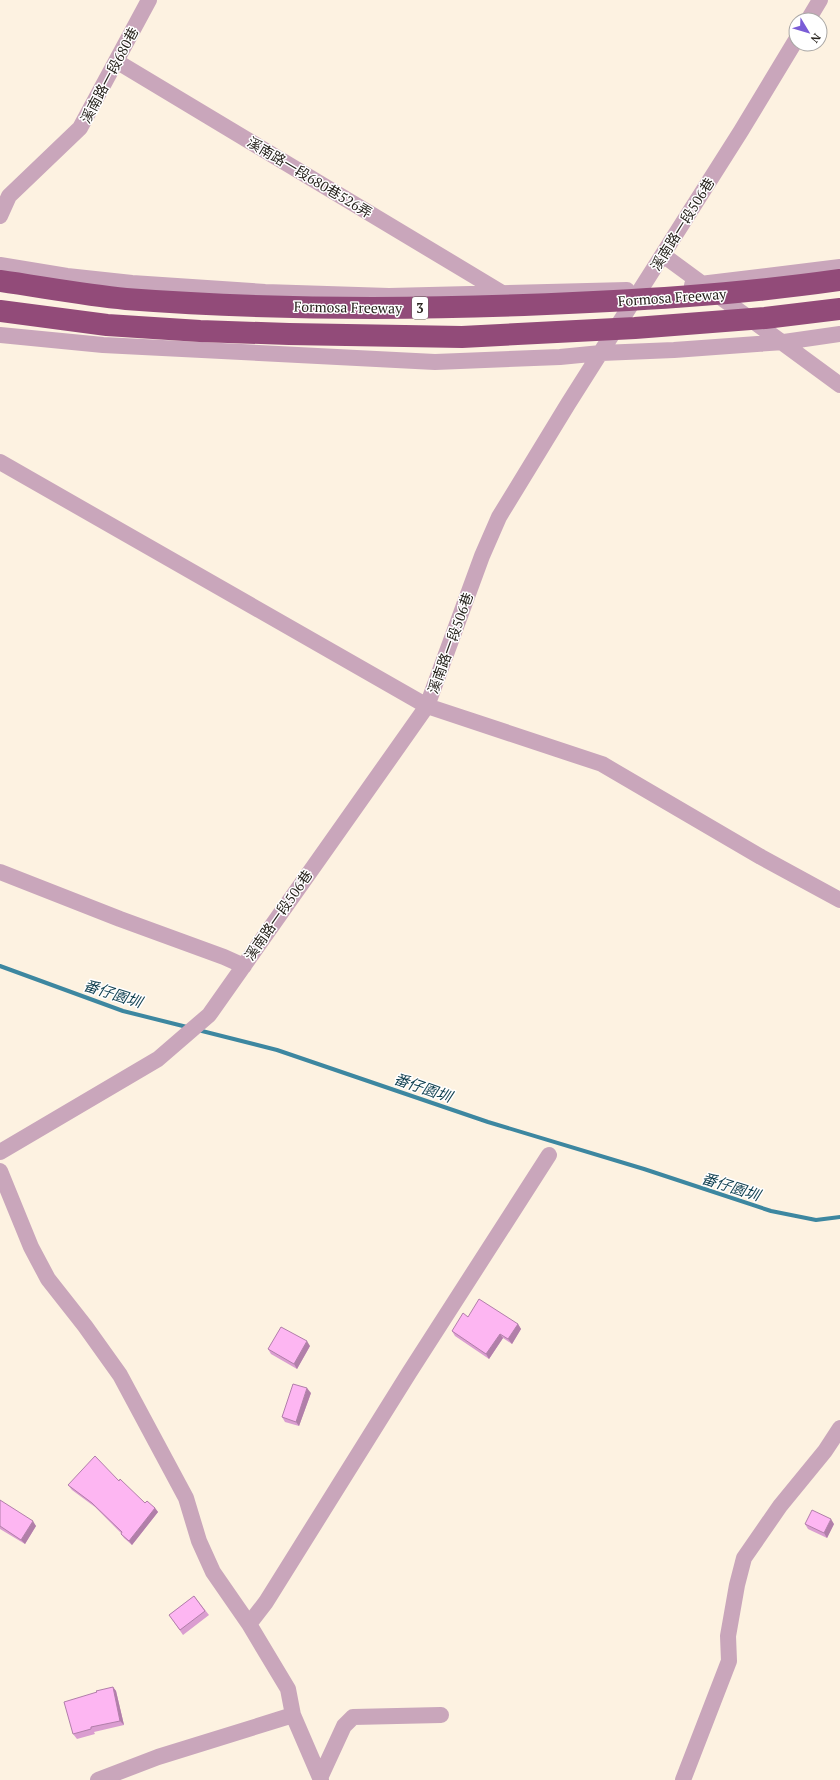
<svg xmlns="http://www.w3.org/2000/svg" width="840" height="1780" viewBox="0 0 840 1780" font-family="'PT Serif','Noto Sans TC',serif">
<style>
.lines{fill:none;stroke-linecap:round;stroke-linejoin:round}
.stream{stroke:#3d87a0;stroke-width:4}
.minor{stroke:#c9a6bb;stroke-width:16}
.highway-bridge{stroke:#924b79;stroke-width:22}
.wall{fill:#da9dd0}
.shaded-wall{fill:#b17fa9}
.building{fill:#fdb6f2;stroke:#b17fa9}
.labels{text-anchor:middle;dominant-baseline:central;stroke-width:3;stroke-linejoin:round;paint-order:stroke}
.shield{fill:#fff;stroke:#686561;stroke-width:1}
.shield-label{font-size:13px;font-weight:bold;fill:#27231d}
.street-label{font-size:14px;fill:#27231d;stroke:#fff}
.water-label{font-size:15px;font-style:italic;fill:#103f4f;stroke:#fff}
</style>
<rect width="100%" height="100%" fill="#fdf2e1"/>
<g class="lines">
<path class="stream" d="M0,966L123,1011L187,1027
M198,1030L277,1050L488,1122L644,1169L771,1211L816,1220L840,1217"/>
<path class="minor" d="M808,20L820,0
M116,61L504,294
M0,216L9,196L80,128L149,0
M663,255L840,385
M0,265L67,276L132,283L265,292L389,296L627,290
M692,285L840,267
M0,335L103,345L435,362L560,357L601,353L674,350L784,342L840,334
M0,462L427,706L602,764L761,857L840,900
M0,872L120,919L224,957L244,966
M0,1152L158,1059L209,1015L427,706L482,556L499,517L568,404L741,131L796,40
M0,1171L31,1247L48,1279L85,1326L120,1375L186,1498L199,1541L213,1572L249,1624L288,1689L293,1715L321,1780
M249,1624L266,1602L409,1373L549,1155
M320,1778L344,1726L353,1717L441,1715
M98,1780L158,1757L293,1715
M683,1780L729,1661L728,1636L737,1585L744,1558L780,1506L825,1451L840,1428"/>
<path class="highway-bridge" d="M0,281C42,287 84,295 126,299C258,309 391,310 524,305C629,301 735,295 840,280
M0,311L107,325L200,331L289,334L462,337L635,328L765,318L840,309"/>
</g>
<path class="wall" d="M468,1317L518,1324L521,1329L512,1344L503,1338L489,1359L455,1336L452,1331Z
M310,1346L297,1369L271,1354L268,1349Z
M311,1393L299,1426L285,1422L282,1417Z
M119,1481L145,1503L155,1508L158,1512L132,1545L124,1538L121,1534V1533L95,1507L72,1490L68,1485Z
M0,1500L36,1526L25,1544L0,1529Z
M805,1524H834L827,1538L808,1529Z
M194,1596L209,1615L183,1635L169,1615Z
M113,1687L116,1691L124,1725L94,1732L95,1734L77,1739L73,1734L97,1692Z"/>
<path class="shaded-wall" d="M518,1324L521,1329L512,1344L508,1339Z
M500,1334L503,1338L489,1359L486,1354Z
M307,1341L310,1346L297,1369L294,1364Z
M307,1388L311,1393L299,1426L296,1422Z
M155,1508L158,1512L132,1545L129,1541Z
M831,1519L834,1524L827,1538L824,1533Z
M33,1521L36,1526L25,1544L21,1540Z
M113,1687L116,1691L124,1725L120,1721Z"/>
<path class="building" d="M479,1299L518,1324L508,1339L500,1334L486,1354L452,1331L463,1313L468,1317Z
M281,1327L307,1341L294,1364L268,1349Z
M293,1384L307,1388L296,1422L282,1417Z
M95,1456L119,1481L120,1479L145,1503L147,1501L155,1508L129,1541L121,1534L122,1532L92,1503L68,1485Z
M0,1500L33,1521L21,1540L0,1526Z
M812,1510L831,1519L824,1533L805,1524Z
M194,1596L205,1611L180,1630L169,1615Z
M113,1687L120,1721L91,1727V1729L73,1734L64,1702L97,1692L96,1691Z"/>
<g class="labels">
<rect class="shield" x="412" y="297" width="16" height="22" rx="3"/>
<g class="shield-label">
<text x="420" y="308">3</text>
</g>
<g class="street-label">
<text transform="translate(109 75) rotate(-62)">溪南路一段680巷</text>
<text transform="translate(310 177) rotate(31)">溪南路一段680巷526弄</text>
<text transform="translate(682 224) rotate(-58)">溪南路一段506巷</text>
<text transform="translate(672 297) rotate(-4)">Formosa Freeway</text>
<text transform="translate(348 307) rotate(1)">Formosa Freeway</text>
<text transform="translate(450 643) rotate(-70)">溪南路一段506巷</text>
<text transform="translate(278 915) rotate(-55)">溪南路一段506巷</text>
</g>
<g class="water-label">
<text transform="translate(113 993) rotate(18)">番仔園圳</text>
<text transform="translate(423 1087) rotate(19)">番仔園圳</text>
<text transform="translate(731 1186) rotate(18)">番仔園圳</text>
</g>
</g>
<g transform="translate(808 32) rotate(128)"><circle r="19" fill="#ffffff" stroke="#a9a7a5"/>
<path d="M0-3L7 15L0 10L-7 15Z" fill="#7a5cd6"/>
<text y="-6" font-size="11" font-weight="bold" text-anchor="middle" fill="#27231d">N</text>
</g>
</svg>
